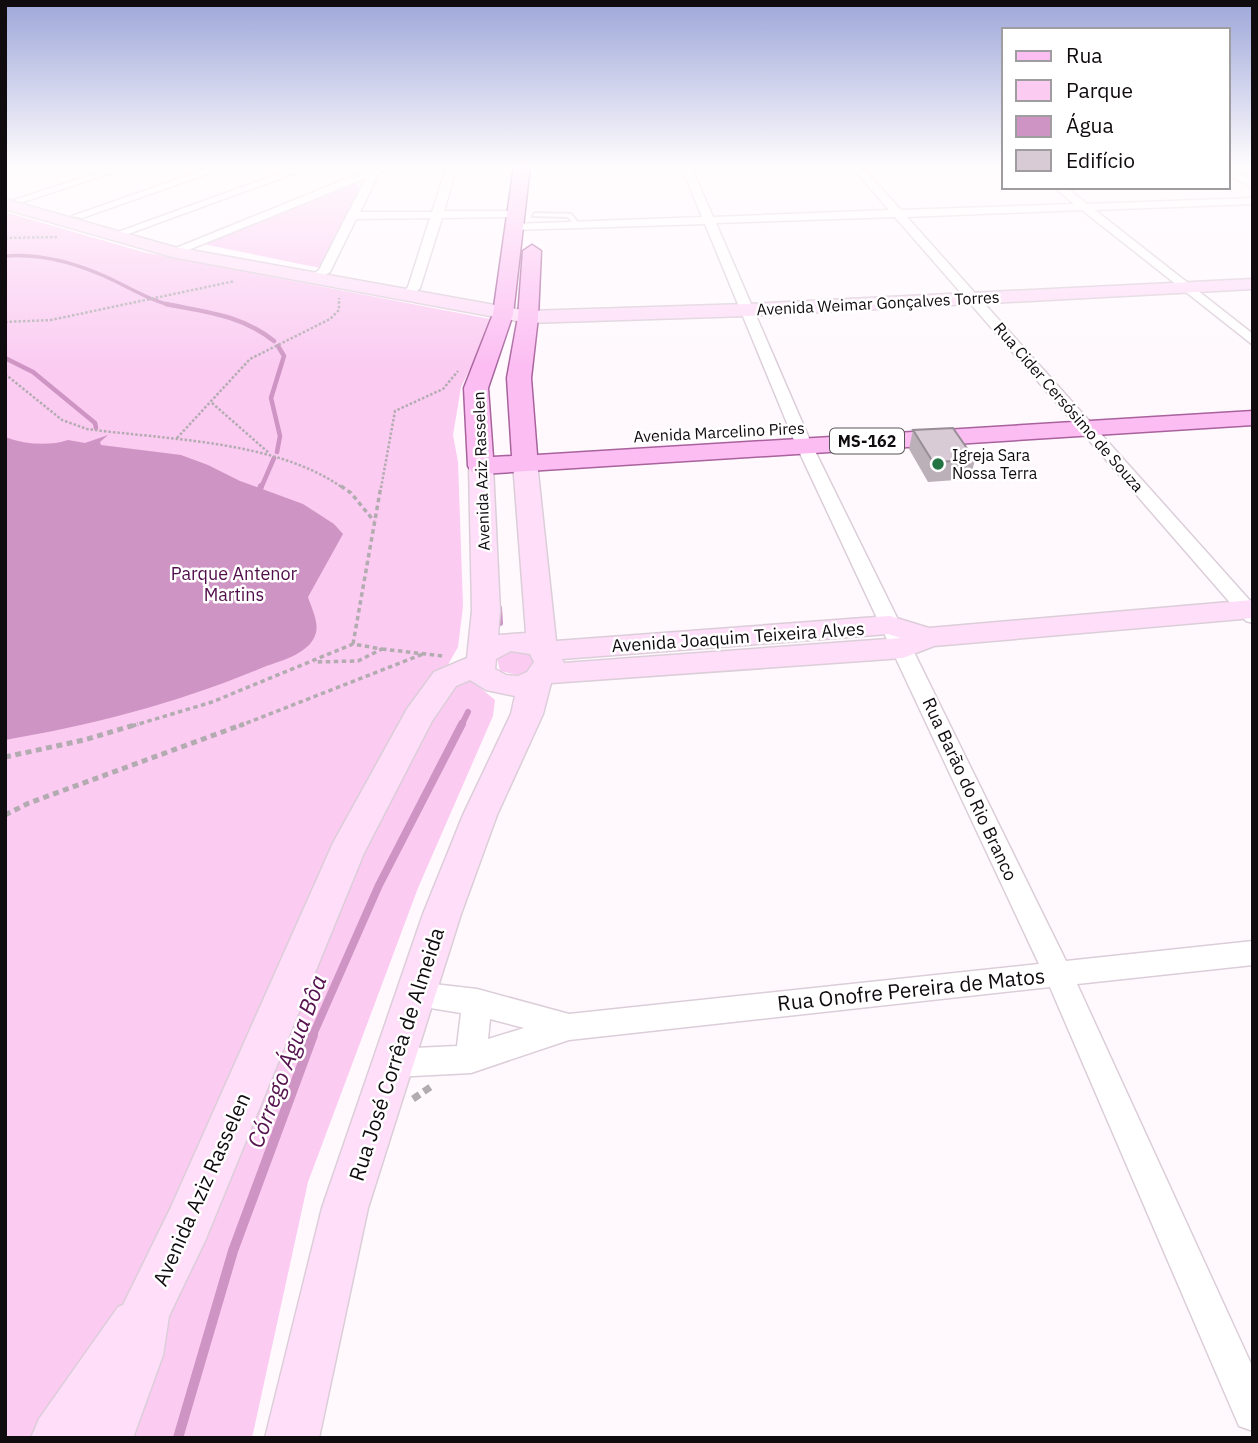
<svg xmlns="http://www.w3.org/2000/svg" width="1258" height="1443" viewBox="0 0 1258 1443" font-family="'IBM Plex Sans',sans-serif">
<style>
.green{fill:#fbcbf2}
.water{fill:#ce94c3}
.lines{fill:none;stroke-linecap:round;stroke-linejoin:round}
.stream-far4{stroke:#ce94c3;stroke-width:3.5}
.stream-far3{stroke:#ce94c3;stroke-width:4.5}
.stream-far2{stroke:#ce94c3;stroke-width:6}
.stream-far1{stroke:#ce94c3;stroke-width:8}
.stream{stroke:#ce94c3;stroke-width:10}
.lane-casing{stroke:#dcced9;stroke-width:4}
.street-casing{stroke:#dcced9;stroke-width:3}
.secondary-casing{stroke:#dcced9;stroke-width:3}
.primary-casing{stroke:#a8629d;stroke-width:3}
.path-far3{stroke:#b2acb0;stroke-width:2.5;stroke-dasharray:2.5 2;stroke-linecap:butt}
.path-far2{stroke:#b2acb0;stroke-width:3.5;stroke-dasharray:4.5 3.5;stroke-linecap:butt}
.path-far1{stroke:#b2acb0;stroke-width:5;stroke-dasharray:6 4.5;stroke-linecap:butt}
.path{stroke:#b2acb0;stroke-width:7;stroke-dasharray:8 5;stroke-linecap:butt}
.lane{fill:#fff;fill-rule:evenodd}
.street{fill:#fff;fill-rule:evenodd}
.secondary{fill:#fedef8;fill-rule:evenodd}
.primary{fill:#fcbdf2;fill-rule:evenodd}
.wall{fill:#bbafb8}
.building{fill:#d9cbd6;stroke:#988e96;stroke-width:2}
.poi-dot{fill:#237343;stroke:#fff;stroke-width:2.5}
.labels{text-anchor:middle;dominant-baseline:central;stroke-width:5;stroke-linejoin:round;paint-order:stroke}
.far-street-label{font-size:16px;fill:#100b0f;stroke:#fff}
.shield{fill:#fff;stroke:#585457;stroke-width:2}
.shield-label{font-size:16px;font-weight:bold;fill:#100b0f}
.far-poi-label{font-size:16px;fill:#100b0f;stroke:#fff;text-anchor:start}
.park-label{font-size:18px;fill:#520e4b;stroke:#fff}
.street-label{font-size:18px;fill:#100b0f;stroke:#fff}
.near-street-label{font-size:21px;fill:#100b0f;stroke:#fff}
.near-water-label{font-size:23px;font-style:italic;fill:#55124e;stroke:#fff}
</style>
<rect width="100%" height="100%" fill="#fff9fd"/>
<path class="green" d="M354,182L360,187L320,268L203,244Z
M5,212L143,252L490,319L489,330L461,387L453,435L458,462L463,606L458,647L441,677L466,676L495,700L493,716L418,888L308,1182L252,1438H5Z
M512,649L530,652L536,659L530,671L518,675L500,671L497,658Z"/>
<path class="water" d="M108,435L100,442L101,445L181,455L208,465L240,481L303,504L334,524L343,534L308,597C312,610 321,625 314,638C305,655 280,661 264,667C181,702 94,725 5,740V437C26,445 50,446 68,440L85,443Z"/>
<g class="lines">
<path class="stream-far4" d="M5,256C44,253 80,264 115,281C135,291 152,301 174,306"/>
<path class="stream-far3" d="M166,304C205,312 242,315 274,341
M5,358L33,372L95,423L96,428
M277,452L280,436L271,398L284,356L278,346
M261,488L274,458"/>
<path class="stream-far2" d="M260,489L261,486
M499,608L500,623
M461,726L468,712"/>
<path class="stream-far1" d="M312,1037L379,885L462,724"/>
<path class="stream" d="M178,1438L233,1251L313,1035"/>
<defs>
<path id="lane" d="M535,213L571,214L580,225L575,226L568,217L533,216Z"/>
<path id="street" d="M118,166H133L23,202L14,200Z
M215,166H230L82,218L72,216Z
M300,166L309,168L128,234L118,232Z
M378,166H483L478,169H456L444,211H515L521,214L515,217L442,218L420,288L406,300L399,296L408,287L430,218L356,219L330,272L314,282L308,278L319,270L366,178L176,255L166,252ZM388,169H446L432,212H360L379,173Z
M681,166H691L713,217L889,210L851,166H861L901,210L1074,204L1054,187H1066L1087,204L1253,198V204L1095,210L1253,334V345L1082,210L907,217L1253,604V623L1246,621L895,217L716,223L812,445L1066,961L1253,941V965L1077,984L1253,1368V1431L1239,1426L1050,987L569,1040L471,1073L394,1077L383,1073L379,1063L383,1053L394,1049L457,1046L461,1013L406,1004L402,995L406,986L416,982L477,989L569,1014L1039,964L796,445L705,224L514,230L508,227L514,224L702,217ZM490,1019L524,1028L488,1039Z
M1228,167L1253,180V188L1228,175Z"/>
<path id="secondary" d="M5,199L174,247L528,311L747,304L1253,279V289L747,316L528,323L172,257L5,209Z
M525,456L533,458L537,463L556,641L890,616L929,628L1253,600V618L934,646L903,658L551,683L543,714L497,815L461,914L368,1208L319,1438H265L322,1208L423,914L463,815L511,714L515,696L486,690L470,680L456,686L432,721L364,853L205,1241L169,1316L163,1355L133,1438H31L39,1419L118,1307L123,1305L171,1207L333,843L407,709L434,672L467,658L472,611L469,466L473,461H489L493,466L500,611L498,635L526,633L513,463L517,458ZM888,634L901,638L564,663L562,659ZM511,651L530,654L534,662L527,672L518,676L506,675L495,669L496,659Z"/>
<path id="primary" d="M514,166H530L513,314L488,388L493,457L512,456L507,378L518,317L523,251L532,245L541,251L538,317L531,378L537,455L1253,411V425L481,474L472,472L468,466L464,388L493,314Z"/>
</defs>
<use href="#lane" class="lane-casing"/>
<use href="#street" class="street-casing"/>
<use href="#secondary" class="secondary-casing"/>
<use href="#primary" class="primary-casing"/>
<path class="path-far3" d="M5,238L57,237
M5,322L51,320L235,281
M5,374L62,420L87,429C168,440 275,440 343,488
M212,403L269,453
M177,438L250,359L330,319L339,310V298
M381,488L395,411L443,389L458,371"/>
<path class="path-far2" d="M341,486L351,493L374,521
M353,644L381,486
M382,649L443,656
M132,726L212,702L353,644L382,649L358,661L314,662
M239,726L423,654"/>
<path class="path-far1" d="M5,757L84,740L138,724
M5,815L29,803L244,724"/>
<path class="path" d="M413,1099L432,1086"/>
<use href="#lane" class="lane"/>
<use href="#street" class="street"/>
<use href="#secondary" class="secondary"/>
<use href="#primary" class="primary"/>
</g>
<path class="wall" d="M913,430L975,460L970,479L928,482L909,449Z"/>
<path class="building" d="M953,428L975,460L933,462L913,430Z"/>
<linearGradient id="sky" x2="0" y2="1"><stop stop-color="#9da7d9"/><stop offset="0.45" stop-color="#fffcfe"/><stop offset="1" stop-color="#fffcfe" stop-opacity="0"/></linearGradient>
<rect width="1258" height="368" fill="url(#sky)"/>
<circle class="poi-dot" cx="938" cy="464" r="7"/>
<g class="labels">
<g class="far-street-label">
<text transform="translate(878 303) rotate(-3)">Avenida Weimar Gonçalves Torres</text>
<text transform="translate(1069 407) rotate(49)">Rua Cider Cersósimo de Souza</text>
<text transform="translate(719 432) rotate(-3)">Avenida Marcelino Pires</text>
<text transform="translate(481 471) rotate(-92)">Avenida Aziz Rasselen</text>
</g>
<rect class="shield" x="830" y="428.5" width="74" height="25" rx="5"/>
<g class="shield-label">
<text x="867" y="441">MS-162</text>
</g>
<g class="far-poi-label">
<text x="952" y="455">Igreja Sara<tspan x="952" dy="18">Nossa Terra</tspan></text>
</g>
<g class="park-label">
<text x="234" y="573">Parque Antenor<tspan x="234" dy="21">Martins</tspan></text>
</g>
<g class="street-label">
<text transform="translate(738 637) rotate(-4)">Avenida Joaquim Teixeira Alves</text>
<text transform="translate(970 789) rotate(65)">Rua Barão do Rio Branco</text>
</g>
<g class="near-street-label">
<text transform="translate(911 989) rotate(-6)">Rua Onofre Pereira de Matos</text>
<text transform="translate(396 1054) rotate(-72)">Rua José Corrêa de Almeida</text>
<text transform="translate(201 1189) rotate(-66)">Avenida Aziz Rasselen</text>
</g>
<g class="near-water-label">
<text transform="translate(286 1061) rotate(-69)">Córrego Água Bôa</text>
</g>
</g>
<rect width="1258" height="1443" fill="none" stroke="#100b0f" stroke-width="14"/>
<rect x="1002" y="28" width="228" height="161" fill="#ffffff" stroke="#9f9d9f" stroke-width="2"/>
<rect x="1016" y="51" width="35" height="10" fill="#fcbdf2" stroke="#9f9d9f" stroke-width="2"/>
<text x="1066" y="63" font-size="21" fill="#100b0f">Rua</text>
<rect x="1016" y="80" width="35" height="21" fill="#fbcbf2" stroke="#9f9d9f" stroke-width="2"/>
<text x="1066" y="98" font-size="21" fill="#100b0f">Parque</text>
<rect x="1016" y="116" width="35" height="21" fill="#ce94c3" stroke="#9f9d9f" stroke-width="2"/>
<text x="1066" y="133" font-size="21" fill="#100b0f">Água</text>
<rect x="1016" y="150" width="35" height="21" fill="#d9cbd6" stroke="#9f9d9f" stroke-width="2"/>
<text x="1066" y="168" font-size="21" fill="#100b0f">Edifício</text>
</svg>
